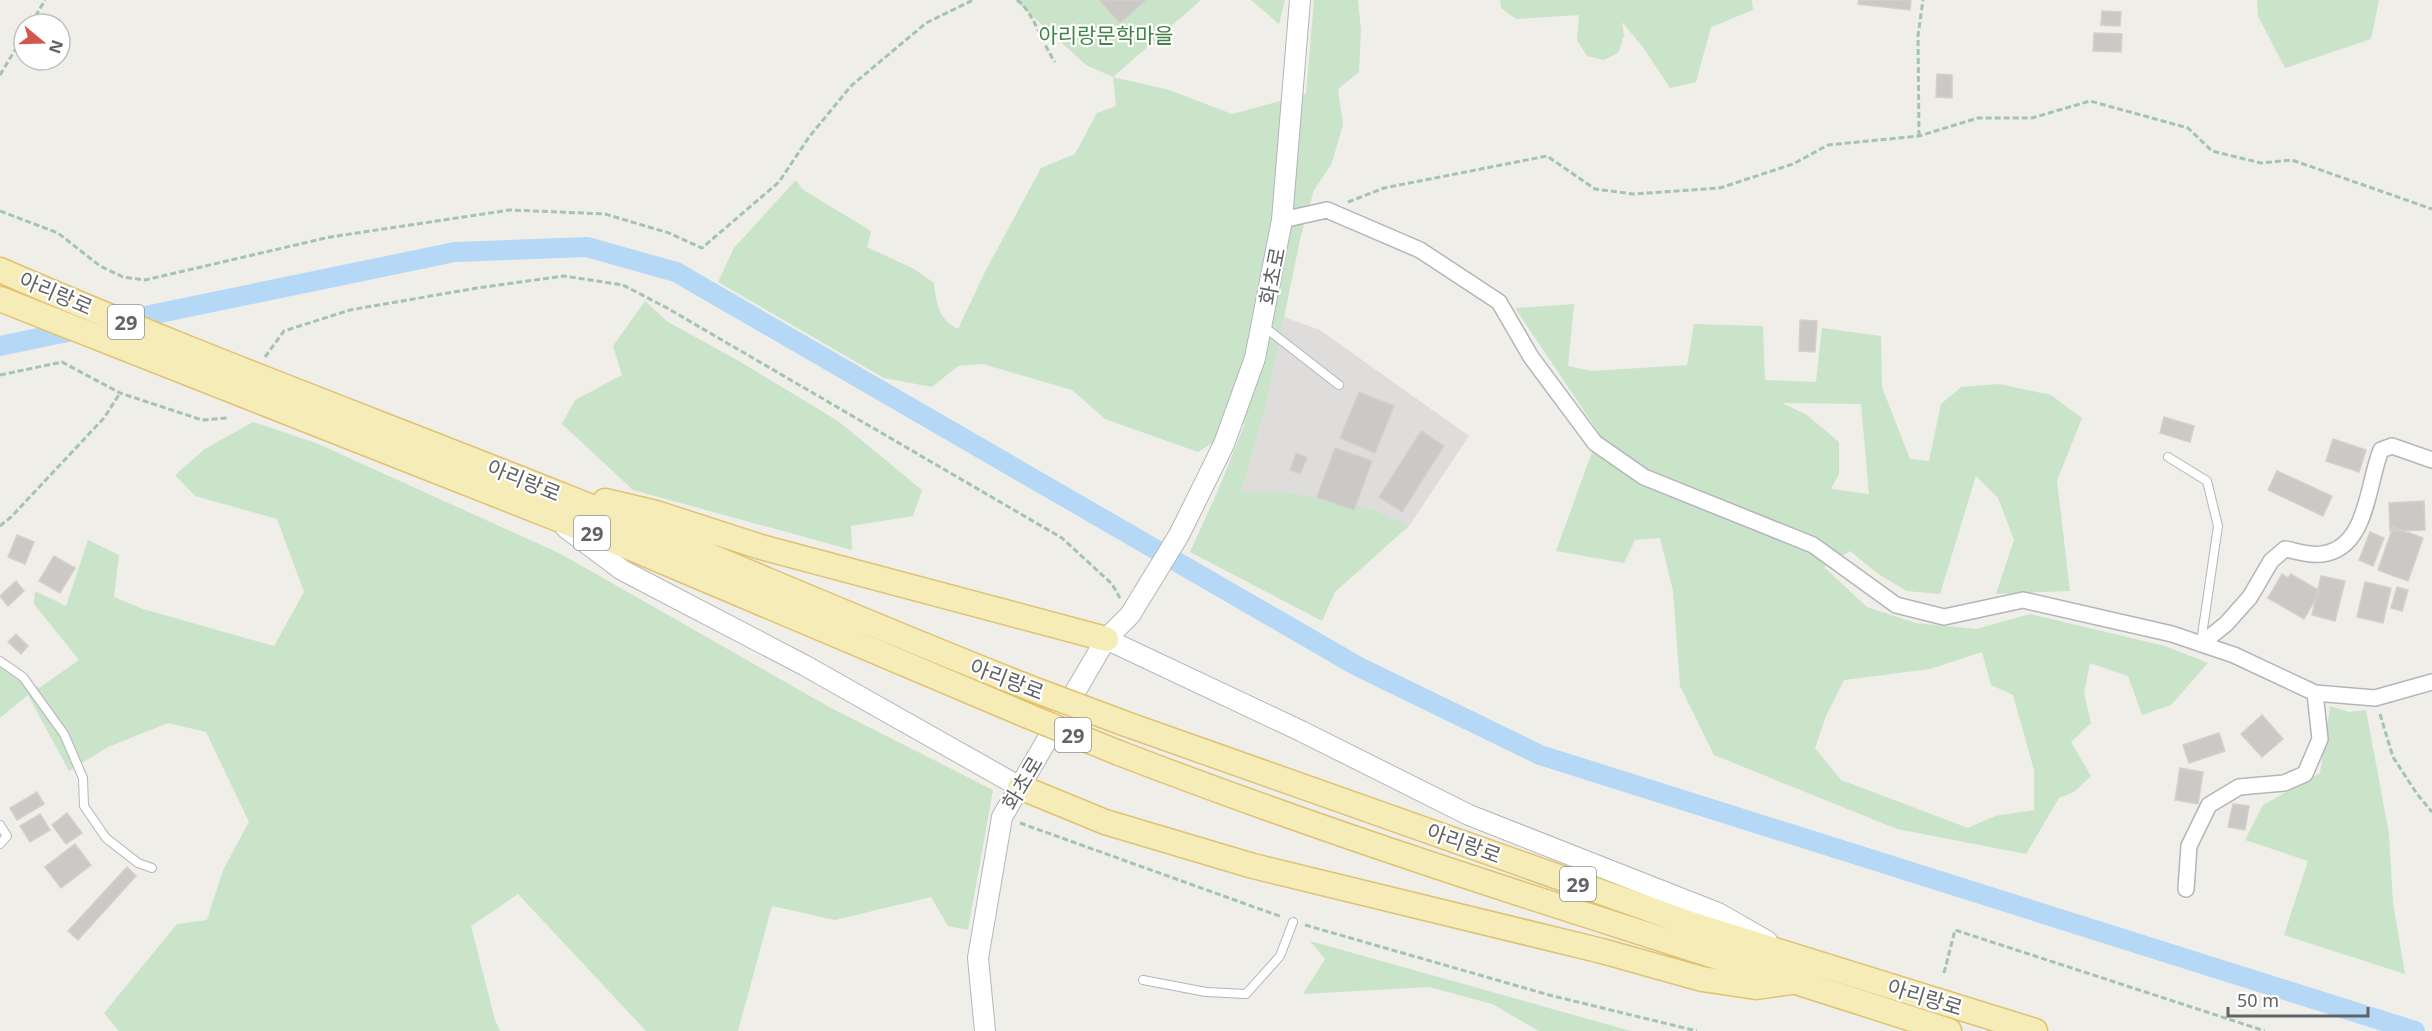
<svg xmlns="http://www.w3.org/2000/svg" width="2432" height="1031" viewBox="0 0 2432 1031" font-family="'Noto Sans','Noto Sans KR',sans-serif">
<style>
.industrial{fill:#dfdddb}
.green{fill:#c9e4c9;fill-rule:evenodd}
.lines{fill:none;stroke-linecap:round;stroke-linejoin:round}
.canal{stroke:#b4d8f5;stroke-width:20}
.building{fill:#cbc9c5;stroke:#d4d0c8;stroke-width:1.5}
.service-casing{stroke:#b3b5b9;stroke-width:10}
.minor-casing{stroke:#b3b5b9;stroke-width:18}
.tertiary-casing{stroke:#b3b5b9;stroke-width:22}
.primary-casing{stroke:#e0c271;stroke-width:27}
.path{stroke:#a3c4ad;stroke-width:3;stroke-dasharray:6 3;stroke-linecap:butt}
.service{stroke:#fff;stroke-width:8}
.minor{stroke:#fff;stroke-width:15}
.tertiary{stroke:#fff;stroke-width:20}
.primary{stroke:#f5ecb8;stroke-width:24}
.primary-bridge-casing{stroke:#e0c271;stroke-width:27;stroke-linecap:butt}
.primary-bridge{stroke:#f5ecb8;stroke-width:24}
.labels{text-anchor:middle;dominant-baseline:central;stroke-width:4.5;stroke-linejoin:round;paint-order:stroke}
.shield{fill:#fff;stroke:#909295;stroke-width:1.5}
.shield-label{font-size:20px;font-weight:bold;fill:#606367}
.park-label{font-size:21px;fill:#428346;stroke:#fff}
.street-label{font-size:21px;fill:#606367;stroke:#fff}
</style>
<rect width="100%" height="100%" fill="#f0eee9"/>
<path class="industrial" d="M1284,317L1320,330L1469,436L1409,526L1375,510L1241,492L1265,410Z"/>
<path class="green" d="M1015,0H1201L1113,77L1169,90L1232,114L1306,94L1314,0H1358L1361,30L1359,72L1338,89L1343,125L1331,165L1314,190L1301,235L1265,410L1241,492L1291,493L1375,510L1409,526L1335,592L1322,621L1190,552L1219,488L1245,423L1198,452L1105,419L1072,390L983,364L958,366L932,387L884,378L718,282L734,248L796,180L802,189L871,231L867,247L914,269L934,283C936,303 939,320 958,329L986,270L1041,168L1075,154L1097,113L1116,106L1113,77L1086,65Z
M1251,0H1285L1279,24Z
M1500,0H1752L1753,10L1711,27L1696,82L1670,88L1643,47L1622,22L1624,36L1618,53L1604,60L1587,56L1577,40L1579,15L1516,19L1501,8Z
M2257,0H2379L2371,39L2285,68L2258,16Z
M645,301L668,322L739,361L838,421L922,490L913,516L851,526L852,550L633,490L562,424L575,400L622,375L613,346Z
M1574,304L1568,366L1592,371L1687,365L1694,324L1763,326L1765,380L1816,382L1822,328L1881,336L1882,387L1910,459L1929,461L1941,404L1961,387L1999,384L2051,395L2082,418L2057,481L2070,591L1996,594L2014,540L1998,498L1976,476L1940,594L1907,591L1878,574L1850,551L1824,567L1867,607L1916,623L1976,629L2030,614L2165,646L2208,663L2171,705L2142,715L2128,676L2090,663L2084,693L2091,723L2071,742L2091,776L2074,792L2059,798L2026,854L1897,829L1714,755L1680,686L1673,591L1660,538L1635,540L1624,563L1556,551L1599,433L1515,308ZM1782,403L1861,404L1869,494L1831,489L1839,474V442L1807,415ZM1982,652L1991,685L2013,695L2034,770V810L1995,816L1968,828L1841,780L1815,748L1826,716L1844,680L1930,669Z
M253,422L316,443L561,554L831,708L993,790L968,930L948,926L931,897L835,920L772,906L738,1031H646L518,894L471,926L495,1020L500,1031H119L104,1013L177,924L207,920L223,870L249,822L206,732L168,723L108,747L69,771L28,695L0,718V657L39,688L79,660L34,604L35,591L66,606L88,540L119,555L114,597L143,609L274,646L304,592L277,519L195,496L175,475L205,449Z
M2330,706L2349,712L2366,710L2389,834L2393,903L2405,974L2284,935L2308,861L2245,840L2263,805L2320,773Z
M1310,941L1631,1031H1539L1492,1004L1429,987L1303,994L1325,959Z"/>
<g class="lines">
<path class="canal" d="M116,322L455,252L587,247L676,272L1357,666L1540,755L2415,1031
M0,346L82,329"/>
</g>
<path class="building" d="M1099,0H1146L1120,23Z
M1859,0H1911L1910,10L1858,4Z
M2102,11L2121,12L2120,26L2101,25Z
M2094,33L2122,34L2121,52L2093,51Z
M1937,74L1952,75V98L1936,97Z
M1800,320L1817,321L1815,352L1799,351Z
M1359,392L1394,406L1375,453L1340,438Z
M2164,417L2194,426L2190,442L2160,433Z
M1421,431L1444,446L1402,512L1379,497Z
M2333,439L2366,450L2359,472L2326,461Z
M1335,448L1372,461L1354,510L1317,497Z
M1296,453L1307,458L1300,474L1290,470Z
M2277,471L2332,496L2323,516L2268,490Z
M2424,501L2425,530L2390,531L2389,503Z
M2393,527L2423,538L2408,581L2378,570Z
M2370,532L2384,538L2373,566L2359,560Z
M17,535L34,542L25,564L8,557Z
M54,556L75,568L60,593L39,581Z
M2282,574L2288,578L2291,574L2320,591L2304,619L2268,598Z
M2321,576L2345,581L2335,621L2312,615Z
M16,581L24,591L8,606L0,596Z
M2365,582L2391,588L2383,623L2357,617Z
M2397,587L2408,590L2402,611L2391,608Z
M16,634L28,646L21,654L8,642Z
M2262,715L2283,739L2262,757L2241,734Z
M2219,733L2225,751L2189,763L2183,745Z
M2180,768L2203,772L2198,804L2175,800Z
M37,792L44,804L17,820L10,808Z
M2233,804L2249,806L2245,830L2228,827Z
M67,813L82,833L66,844L52,825Z
M40,814L50,830L30,842L20,826Z
M75,844L91,865L61,888L45,867Z
M127,867L136,876L78,940L68,931Z"/>
<g class="lines">
<defs>
<path id="service" d="M1263,326L1339,385
M2168,457L2207,481L2218,526L2201,642
M0,661L23,677L64,734L83,778L84,806L106,838L138,863L152,868
M0,825L7,836L0,844
M1143,980L1206,992L1246,994L1280,956L1293,922"/>
<path id="minor" d="M1282,220L1327,210L1420,250L1499,302L1531,357L1595,443L1644,477L1813,545L1896,605L1944,617L2023,600L2172,634L2234,655L2315,693L2375,698L2432,682
M2201,644L2226,624L2250,597L2271,561L2285,549C2296,551 2311,556 2322,554C2368,548 2367,484 2381,450L2392,446L2432,460
M2186,889L2189,846L2209,805L2239,787L2284,783L2305,774L2320,739L2315,693"/>
<path id="tertiary" d="M566,528L622,570L804,665L1020,787
M1106,639L1301,731L1469,815L1718,913L1767,941
M985,1031L978,958L1002,817L1106,639L1130,615L1179,535L1224,444L1255,358L1282,220L1300,0"/>
<path id="primary" d="M0,270C186,351 376,421 564,496C723,560 879,629 1038,691
M0,299L624,545L1028,716
M605,501L656,513L761,547L1106,639
M1126,724L1694,925L2035,1031
M1119,753C1391,858 1672,941 1949,1031
M1020,787L1105,822L1253,866L1602,951L1702,979L1756,987L1791,982"/>
</defs>
<use href="#service" class="service-casing"/>
<use href="#minor" class="minor-casing"/>
<use href="#tertiary" class="tertiary-casing"/>
<use href="#primary" class="primary-casing"/>
<path class="path" d="M1017,0C1033,11 1043,45 1055,62
M31,24L45,0
M0,75L24,35
M1919,136L1918,36L1923,0
M1348,202L1384,188L1547,156L1595,189L1633,194L1720,188L1793,164L1828,145L1919,136L1978,118H2032L2090,101L2188,128L2212,151L2261,163L2292,160L2432,209
M0,211L58,233L100,266L123,277L145,280L330,237L510,210L605,214L669,233L702,248L779,182L809,137L851,86L926,23L973,0
M265,357L284,331L350,310L477,288L564,276L623,285L667,308L1062,538L1112,584L1120,598
M0,375L62,362L120,393L202,420L228,418
M0,526L11,517L104,418L120,393
M2380,714L2393,757L2417,794L2432,812
M1020,823L1282,917
M1305,925L1549,995L1697,1031
M1944,973L1955,930L2265,1031"/>
<use href="#service" class="service"/>
<use href="#minor" class="minor"/>
<use href="#tertiary" class="tertiary"/>
<use href="#primary" class="primary"/>
<defs>
<path id="primary-bridge" d="M1038,691L1126,724
M1028,716L1119,753"/>
</defs>
<use href="#primary-bridge" class="primary-bridge-casing"/>
<use href="#primary-bridge" class="primary-bridge"/>
</g>
<g class="labels">
<g class="shield">
<rect x="108" y="305" width="36" height="34" rx="4.5"/>
<rect x="574" y="516" width="36" height="34" rx="4.5"/>
<rect x="1055" y="718" width="36" height="34" rx="4.5"/>
<rect x="1560" y="867" width="36" height="34" rx="4.5"/>
</g>
<g class="shield-label">
<text x="126" y="322">29</text>
<text x="592" y="533">29</text>
<text x="1073" y="735">29</text>
<text x="1578" y="884">29</text>
</g>
<g class="park-label">
<text x="1106" y="35">아리랑문학마을</text>
</g>
<g class="street-label">
<text transform="translate(1272 276) rotate(-79)">화초로</text>
<text transform="translate(56 293) rotate(23)">아리랑로</text>
<text transform="translate(524 480) rotate(22)">아리랑로</text>
<text transform="translate(1007 679) rotate(21)">아리랑로</text>
<text transform="translate(1022 783) rotate(-59)">화초로</text>
<text transform="translate(1464 843) rotate(20)">아리랑로</text>
<text transform="translate(1925 997) rotate(17)">아리랑로</text>
</g>
</g>
<g transform="translate(42 42) rotate(109)"><circle r="28" fill="#ffffff" stroke="#bfc1c2" stroke-width="1.5"/>
<path d="M0-4.5L10 22L0 15L-10 22Z" fill="#d4564a"/>
<text y="-9" font-size="16" font-weight="bold" text-anchor="middle" fill="#606367">N</text>
</g>
<path d="M2228 1007v9h140v-9" fill="none" stroke="#606367" stroke-width="3"/>
<text x="2237" y="1007" font-size="18" fill="#606367" stroke="#ffffff" stroke-width="4.5" paint-order="stroke">50 m</text>
</svg>
